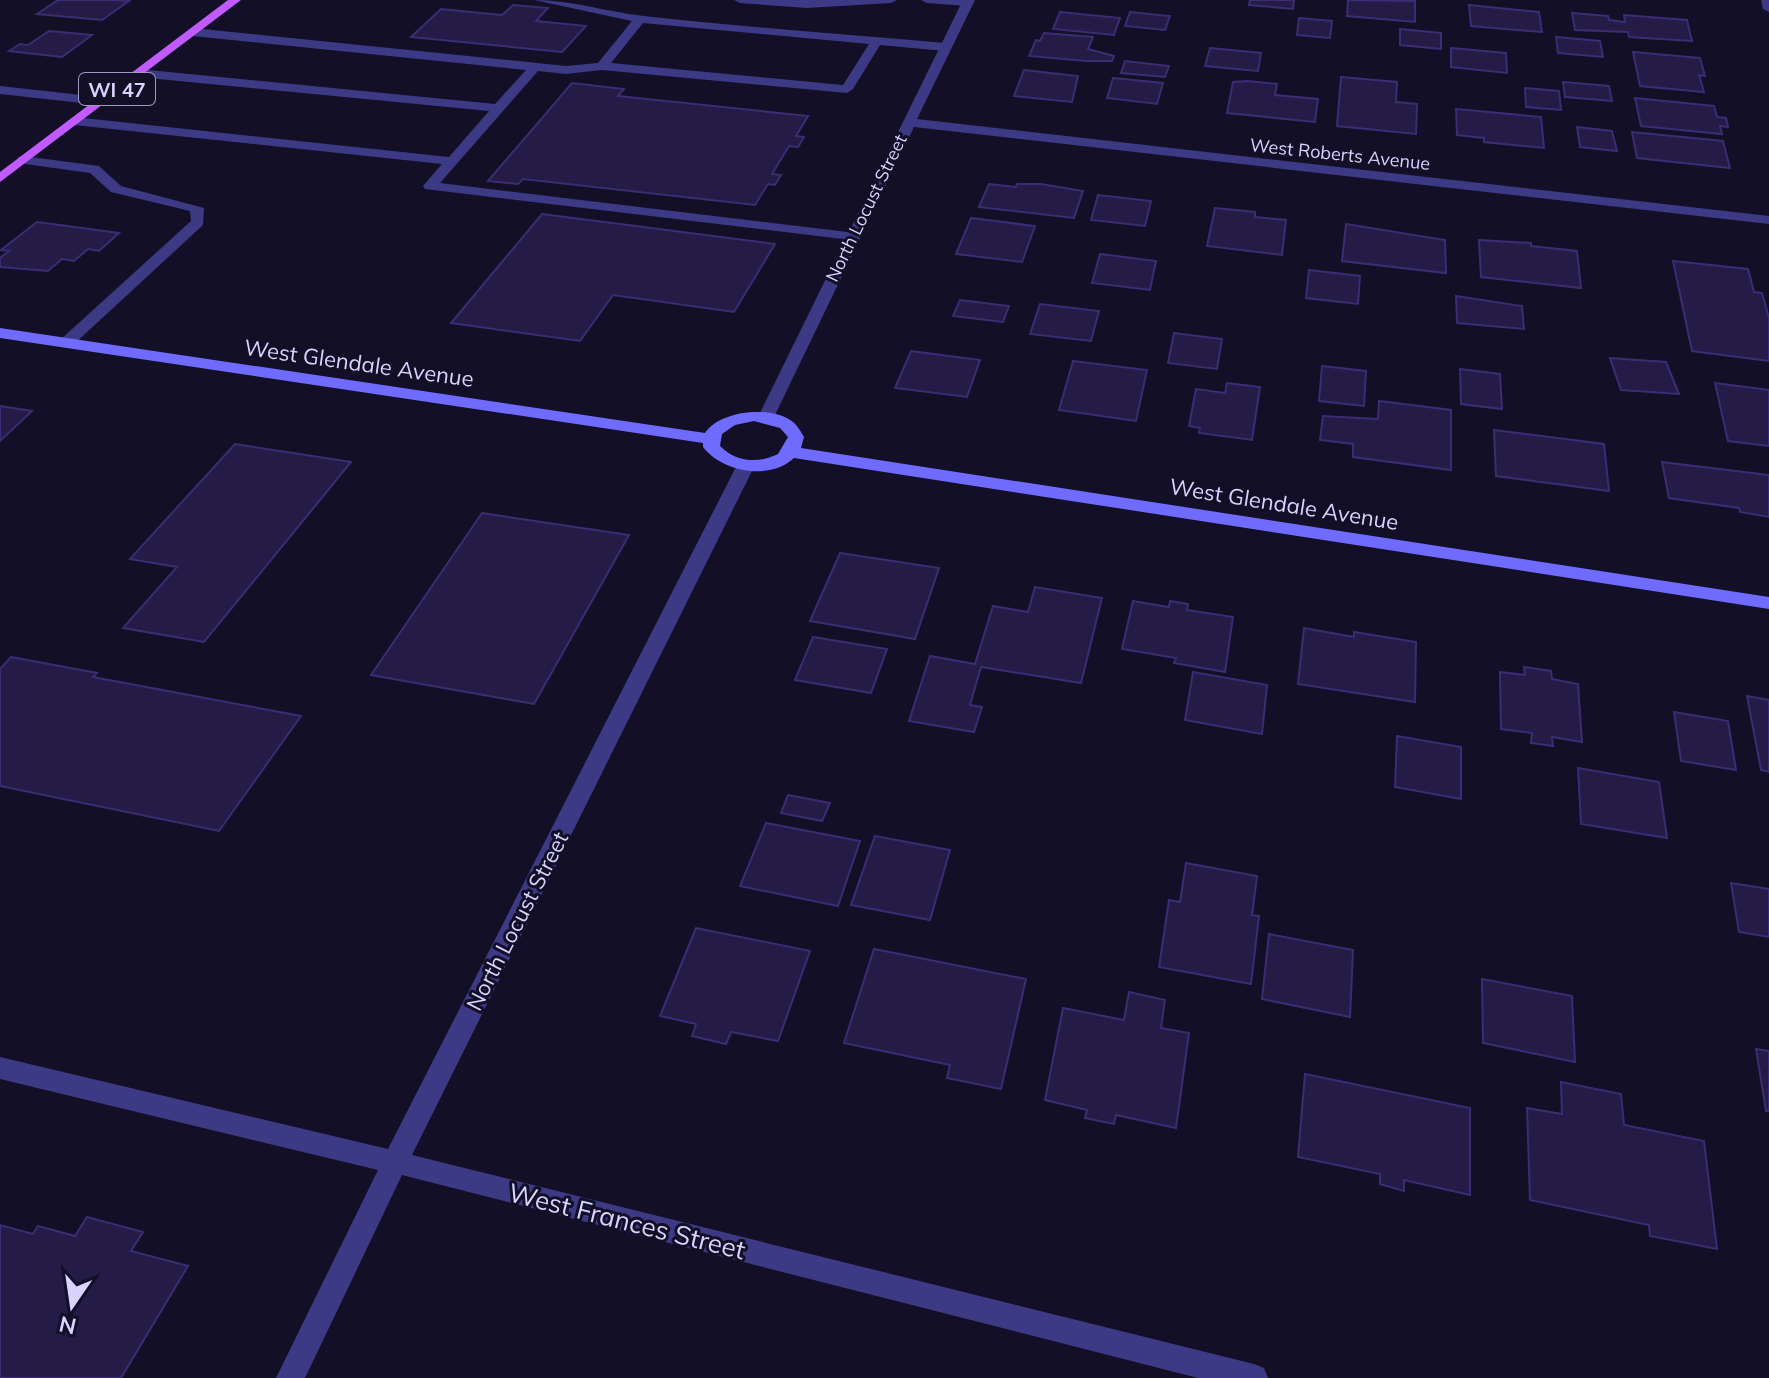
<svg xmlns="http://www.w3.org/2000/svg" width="1769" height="1378" viewBox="0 0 1769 1378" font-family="Mulish,sans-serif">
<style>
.building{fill:#241b47;stroke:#3b2d73;stroke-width:2}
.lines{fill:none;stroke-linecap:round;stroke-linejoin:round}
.lane{fill:#3d3a85;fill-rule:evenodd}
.street{fill:#3d3a85;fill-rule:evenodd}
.secondary{fill:#6f6bff;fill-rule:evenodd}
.primary{fill:#c25bff;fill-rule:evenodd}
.labels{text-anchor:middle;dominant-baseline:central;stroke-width:6;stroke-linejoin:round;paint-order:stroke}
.far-street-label{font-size:18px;fill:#d9d4ff;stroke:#130f26}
.shield{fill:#130f26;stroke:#9e99be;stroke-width:2}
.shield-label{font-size:20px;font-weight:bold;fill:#d9d4ff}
.street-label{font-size:22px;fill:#d9d4ff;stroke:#130f26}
.near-street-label{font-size:26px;fill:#d9d4ff;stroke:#130f26}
</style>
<rect width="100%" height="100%" fill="#130f26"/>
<path class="building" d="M58,0H114L129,1L102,20L37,14Z
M1250,0H1294L1293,9L1249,5Z
M1348,0L1415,1V22L1347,16Z
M513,5L548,8L536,21L586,26L562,52L411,37L441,9L502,15Z
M1469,5L1539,12L1542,32L1471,26Z
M1060,12L1120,18L1114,35L1053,29Z
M1130,12L1170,16L1165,30L1125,26Z
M1572,13L1608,16L1609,20L1625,22L1624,15L1687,20L1692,41L1629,37L1628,32L1575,30Z
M1299,18L1332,21L1330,38L1297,35Z
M1400,29L1441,33V49L1400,45Z
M49,31L92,35L62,57L9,51L20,44L28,45Z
M1044,33L1093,37L1088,49L1114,56L1112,61H1086L1029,56L1036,40L1040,41Z
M1556,37L1600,41L1603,57L1558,53Z
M1210,48L1261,53L1258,71L1205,66Z
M1451,48L1506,53L1507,73L1451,67Z
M1633,52L1700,58L1705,76L1699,75L1704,92L1640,86Z
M1125,61L1169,66L1165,77L1121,73Z
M1024,70L1078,76L1072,102L1014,96Z
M1341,77L1397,82L1396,102L1417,104L1416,134L1337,126Z
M1113,78L1163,83L1157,104L1107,98Z
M1247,81L1277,84L1275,95L1318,99L1315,122L1227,113L1233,82Z
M1563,82L1609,86L1612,101L1565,97Z
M572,83L624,89L618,96L808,116L796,136L804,137L798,147L789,146L772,174L781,175L775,185L768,184L755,205L523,179L518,184L488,181Z
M1525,88L1559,91L1561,110L1526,107Z
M1635,98L1714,106L1717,117L1726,118L1728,127L1720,126L1722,134L1641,126Z
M1456,109L1541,117L1544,148L1484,142V138L1457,135Z
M1577,127L1612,131L1617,151L1580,147Z
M1632,132L1723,141L1730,168L1637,158Z
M989,184L1016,187L1017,184H1041L1083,191L1074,218L979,207Z
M1098,195L1151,201L1145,226L1091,220Z
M1215,208L1255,212V217L1286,220L1282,255L1207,246Z
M542,214L775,244L734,312L613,295L580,341L451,323Z
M971,218L1035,226L1022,262L956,254Z
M37,222L119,233L99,251L88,249L74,261L62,259L48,271L0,267V258L9,251L1,250Z
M1346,224L1445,240L1446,273L1342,261Z
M1479,240L1531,243V246L1577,251L1581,288L1481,277Z
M1100,254L1156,261L1150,290L1092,283Z
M1673,261L1748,269L1754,292L1762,293L1769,318V361L1692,351Z
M1309,270L1360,276L1358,304L1306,298Z
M1456,296L1522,306L1524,329L1457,323Z
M960,300L1009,306L1003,322L953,316Z
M1040,304L1099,311L1091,341L1030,334Z
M1174,333L1222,339L1217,369L1168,363Z
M911,351L980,360L967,397L895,388Z
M1610,358L1666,362L1679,394L1621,390Z
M1073,361L1147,370L1136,421L1059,410Z
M1322,366L1366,371L1364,406L1319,401Z
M1460,369L1500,374L1502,409L1461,404Z
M1227,383L1260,387L1252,440L1199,433L1200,428L1189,426L1196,389L1225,393Z
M1715,383L1769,390V446L1728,441Z
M1379,401L1451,410V470L1353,457V444L1320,440L1323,416L1378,419Z
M0,406L32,411L0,441Z
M1494,430L1604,444L1609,491L1496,476Z
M235,444L351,462L204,642L123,628L177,567L130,559Z
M1662,462L1769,475V517L1740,512L1739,508L1669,498Z
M482,513L629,535L534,704L371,675Z
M840,553L939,568L915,639L810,621Z
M1035,587L1102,598L1081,683L981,667L970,705L982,707L974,732L909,721L930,656L975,664L993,606L1028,612Z
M1133,601L1169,607L1170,601L1188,604L1187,610L1233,617L1225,672L1174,663L1176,658L1122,649Z
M1304,628L1354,637V632L1416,642L1415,702L1298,684Z
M813,637L887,649L871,693L795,680Z
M11,657L97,673L93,677L301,716L219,831L0,786V669Z
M1524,667L1551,671L1552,679L1578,684L1582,742L1552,737L1553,746L1531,743L1532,733L1501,729L1500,672L1525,675Z
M1193,672L1267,685L1262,734L1185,720Z
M1747,696L1769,700V772L1761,770Z
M1674,712L1728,721L1736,770L1681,761Z
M1397,736L1461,747V799L1395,787Z
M1578,768L1659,782L1667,838L1581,824Z
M788,795L830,803L822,821L781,813Z
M766,823L860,841L838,906L740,886Z
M875,836L950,850L930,920L851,905Z
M1186,863L1257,876L1252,915L1259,916L1251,984L1159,967L1169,900L1180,902Z
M1731,883L1769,889V937L1739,932Z
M696,928L810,951L778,1041L731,1032L726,1044L692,1036L696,1024L660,1016Z
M1269,934L1353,950L1350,1017L1262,999Z
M874,949L1026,979L1001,1089L947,1078L950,1065L844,1043Z
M1482,979L1572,996L1575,1062L1483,1043Z
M1129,992L1165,1000L1161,1028L1189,1033L1176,1128L1116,1115L1114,1124L1085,1118L1087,1110L1045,1100L1063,1008L1124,1020Z
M1756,1049L1769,1051V1111H1766Z
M1305,1074L1470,1108V1195L1404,1180V1191L1380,1184V1174L1298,1157Z
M1561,1082L1621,1094L1624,1125L1704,1141L1717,1249L1650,1236L1649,1225L1530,1200L1527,1108L1562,1114Z
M87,1217L143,1232L131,1251L188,1266L121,1378H0V1225L33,1234L38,1226L75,1236Z"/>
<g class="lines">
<path class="lane" d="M534,0C572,0 607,12 644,16C744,27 845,34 945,43L951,47L945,51L880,45L853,89L847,93L602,70L566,74L538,71L440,183L856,233L858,236L851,240L425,189L423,186L442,164L74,125L68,121L74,117L449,157L489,111L138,77L132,73L138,69L495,104L526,70L193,36L187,32L193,28L566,66L598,63L632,21ZM643,23L869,44L843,85L611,63Z
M734,0H897L891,3L807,8L740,3Z
M921,0H969L973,3L967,6L927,3Z
M0,86L100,97L106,101L100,105L0,94Z
M23,156L99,166L121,186L204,208L203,225L72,346L66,348L58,343L60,340L191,221L190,211L111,192L90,173L18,163V157Z"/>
<path class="street" d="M963,0H975L917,119L1769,216V224L914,127L774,417L766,422L760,421L758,417Z
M1761,0H1769V12L1763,9Z
M746,460L755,465L412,1155L1254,1364L1264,1368L1268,1378H1198L402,1175L305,1378H276L378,1170L0,1079V1057L388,1149L737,465Z"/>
<path class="secondary" d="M0,328L705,433C720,410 772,405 793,422C797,425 801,432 804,437L801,448L1769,597V609L794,458C770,481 722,472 703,447V443L0,338ZM754,421L780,428L788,437L778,454C758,464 736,462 720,446L722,434L735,425Z"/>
<path class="primary" d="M228,0H241L0,182V172Z"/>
</g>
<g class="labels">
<g class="far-street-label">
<text transform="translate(1340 154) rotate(6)">West Roberts Avenue</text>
<text transform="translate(866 208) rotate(-64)">North Locust Street</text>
</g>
<rect class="shield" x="79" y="73" width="76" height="32" rx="6"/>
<g class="shield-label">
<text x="117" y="89">WI 47</text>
</g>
<g class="street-label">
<text transform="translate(359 363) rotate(8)">West Glendale Avenue</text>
<text transform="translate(1284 504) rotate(9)">West Glendale Avenue</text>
<text transform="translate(517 921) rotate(-63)">North Locust Street</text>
</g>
<g class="near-street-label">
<text transform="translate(627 1221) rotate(14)">West Frances Street</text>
</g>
</g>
<g transform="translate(72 1306) rotate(193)" stroke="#130f26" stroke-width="6" paint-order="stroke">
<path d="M0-6L14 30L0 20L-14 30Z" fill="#d9d4ff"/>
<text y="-12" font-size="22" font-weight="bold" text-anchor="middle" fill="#d9d4ff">N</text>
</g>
</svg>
